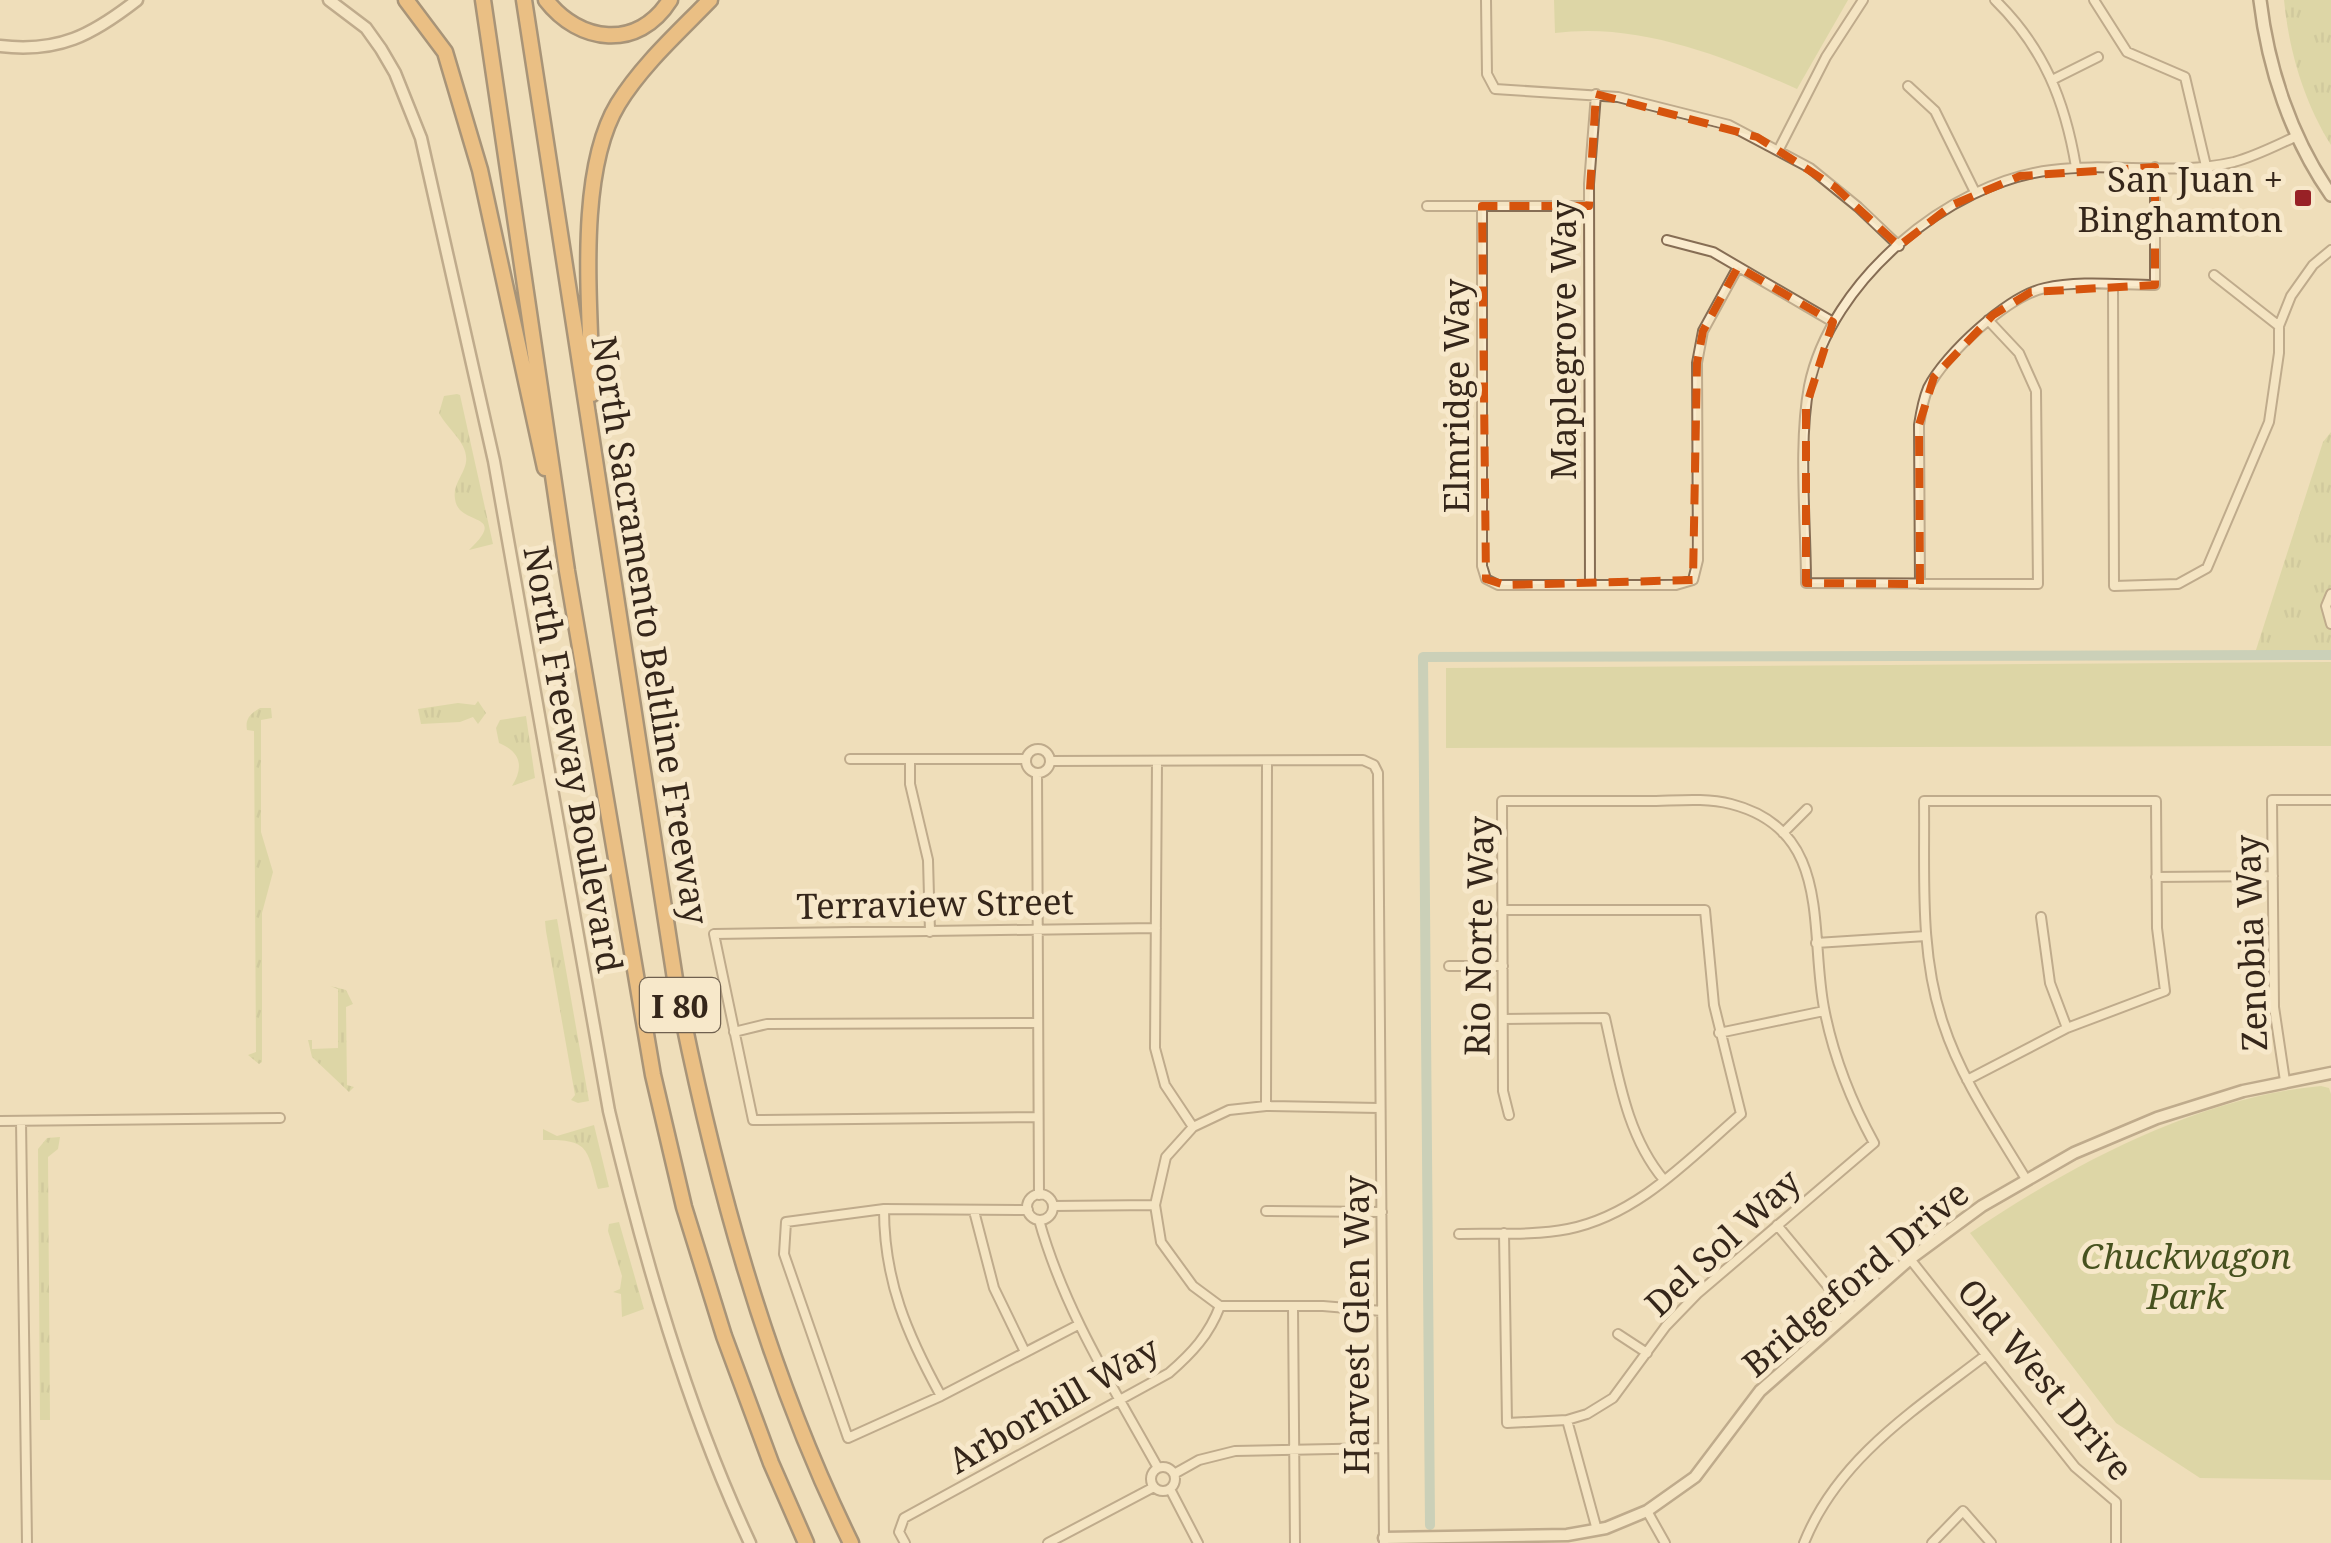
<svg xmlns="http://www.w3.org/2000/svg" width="2331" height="1543" viewBox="0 0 2331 1543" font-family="'Noto Serif',serif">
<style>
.grass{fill:url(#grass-tufts)}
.park{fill:#c8cd8e}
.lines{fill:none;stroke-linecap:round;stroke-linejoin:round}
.canal{stroke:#9fbfb5;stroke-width:10}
.minor-casing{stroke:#866d54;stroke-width:12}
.tertiary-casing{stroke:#866d54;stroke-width:15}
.secondary-casing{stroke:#684e37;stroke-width:16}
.motorway-casing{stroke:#533b29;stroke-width:19}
.minor{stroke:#faebcd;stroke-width:8}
.tertiary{stroke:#faebcd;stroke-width:10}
.secondary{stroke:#faebcd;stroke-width:11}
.motorway{stroke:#e59a44;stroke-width:14}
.marked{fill:none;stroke:#d6540d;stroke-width:8;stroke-dasharray:20 12;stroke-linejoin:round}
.poi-dot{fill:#982126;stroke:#f7e8ca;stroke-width:4}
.labels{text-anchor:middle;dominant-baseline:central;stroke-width:10;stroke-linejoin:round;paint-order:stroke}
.shield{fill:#f7e8ca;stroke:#6f604f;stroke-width:2.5}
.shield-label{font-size:32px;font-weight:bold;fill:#35261a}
.poi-label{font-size:35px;fill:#35261a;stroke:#f7e8ca;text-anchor:end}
.street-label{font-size:35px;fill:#35261a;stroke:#f7e8ca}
.park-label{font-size:35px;font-style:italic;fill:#47521f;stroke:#f7e8ca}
</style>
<defs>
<pattern id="grass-tufts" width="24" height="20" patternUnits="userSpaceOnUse" patternTransform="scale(2.5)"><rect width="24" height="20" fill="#c8cd8e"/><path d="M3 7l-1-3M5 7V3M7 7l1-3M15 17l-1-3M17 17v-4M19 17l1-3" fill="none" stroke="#acb07a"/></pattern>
</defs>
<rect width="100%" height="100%" fill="#efdeba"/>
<path class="grass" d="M2284,0H2331V145C2304,102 2289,51 2284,0Z
M457,394L460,395L493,544L469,550C510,511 458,527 455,499C453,487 460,479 464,469C474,446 448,431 439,413L444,396Z
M2331,432V652L2255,653L2323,442Z
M478,701L486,713L478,724L473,717L460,722L421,724L418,709L458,703L475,705Z
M260,708H271L272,718L261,720V832L273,872L262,913V1062L259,1064L248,1055L256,1052L254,731L247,730C245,719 250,714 260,708Z
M526,716L535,778L512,786C524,767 521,752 499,743L496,728L500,720Z
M557,919L589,1101L578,1103L571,1100L575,1095L546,931L545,921Z
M330,986L346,990L353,1004L346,1007L347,1085L354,1087L349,1092L312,1057L308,1040H312V1049L338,1048V989Z
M594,1125L609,1187L598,1189C587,1148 589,1139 543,1140V1129L557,1136Z
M60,1137L58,1149L48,1157L50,1420H40L38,1149L47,1138Z
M619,1222L644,1309L622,1317L621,1294L613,1292L620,1289L622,1276L608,1231L609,1224Z"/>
<path class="park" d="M1554,0H1848L1797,89C1724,56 1637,22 1555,33Z
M2331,662V746L1446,748V668Z
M2321,1086L2329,1088L2331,1094V1480L2200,1478L2116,1423L1970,1233C2071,1165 2198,1097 2321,1086Z"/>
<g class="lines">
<path class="canal" d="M1430,1525L1423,657L2331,655"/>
<defs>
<path id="minor" d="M1486,0L1487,74L1495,89L1618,97L1729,125L1810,168L1858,207L1899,246
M1995,0C2044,48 2065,101 2076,167
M2094,0L2127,52L2185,77L2206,166
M2054,79L2098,57
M1908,86L1935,111L1975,192
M1779,149L1826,57L1863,0
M1427,206H1589
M1482,206V566L1486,579L1498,585H1676L1693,580L1698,560L1697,363L1703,331L1738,267
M1667,240L1713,252L1833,322
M2214,275L2279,326
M2113,285L2114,586L2178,584L2207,568L2269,422L2279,353V326L2291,296L2313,265L2331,250
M1988,320L2019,353L2036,391L2038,584L1806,583C1806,523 1798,444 1809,386C1830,282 1948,182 2052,170C2112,162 2175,176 2234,162C2256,156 2277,145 2297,136
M1920,584L1919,425C1921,412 1923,400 1928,388C1945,354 2008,296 2045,288C2080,280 2120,285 2155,285V167
M1590,585L1589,184L1596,94
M2331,594L2326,606L2331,624
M1026 761a12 12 0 1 1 24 0a12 12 0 1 1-24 0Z
M850,759H1026
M910,760V784L928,860L930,932
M1050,761L1363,760L1374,765L1378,773L1384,1543
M1157,761L1155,1048L1165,1085L1193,1127
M1037,773L1039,1195
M1783,833L1807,809
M2156,877L2273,876
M2041,917L2050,983L2067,1028
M1816,943L1926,936
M1449,966H1503
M1503,1019L1605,1018C1618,1074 1626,1135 1664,1180
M734,1032L767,1024L1037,1023
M1719,1033L1824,1011
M1967,1080L2067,1028L2165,991L2157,928L2156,801H1924C1925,875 1919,952 1943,1023C1961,1079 1996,1129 2026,1179
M2285,1081L2274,1007L2272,800H2331
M1266,1106L1267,762
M1379,1108L1266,1106L1229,1110L1193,1127L1166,1157L1155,1205L1161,1242L1193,1286L1220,1306H1323L1382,1311
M1038,1117L753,1120L714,934L1156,928
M0,1121L280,1118
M21,1121L27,1543
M1027 1207a13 13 0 1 1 26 0a13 13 0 1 1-26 0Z
M1053,1206L1155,1205
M884,1209C884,1281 907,1334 941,1396
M1028,1210L884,1209L786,1222L784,1254L848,1438L941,1396L1078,1325
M974,1211L994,1288L1025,1352
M1266,1211L1382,1212
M1039,1220C1064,1310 1113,1387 1158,1468
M1777,1225L1849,1312
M1504,1233L1507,1423L1567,1420L1587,1414L1613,1398L1666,1326L1697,1294L1874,1143C1851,1101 1833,1055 1824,1008C1809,930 1833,830 1731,804C1704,797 1674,801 1647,801C1599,801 1551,801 1502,801L1503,1091L1509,1115
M1459,1234C1495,1233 1532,1236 1568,1229C1638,1215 1689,1159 1741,1114L1714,1005L1705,910H1503
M1910,1259L2075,1467L2116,1502V1543
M1293,1308L1295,1543
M1618,1334L1647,1353
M1567,1420L1597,1530
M1151 1479a12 12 0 1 1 24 0a12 12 0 1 1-24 0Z
M1174,1474L1199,1460L1235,1451L1383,1448
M1170,1489L1198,1543
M1647,1511L1665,1543
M905,1543L899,1532L904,1518L1169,1373C1192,1353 1209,1335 1220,1306
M1048,1543L1154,1487
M1804,1543C1838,1458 1916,1409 1986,1355
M1932,1543L1963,1511L1991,1543"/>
<path id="tertiary" d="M329,0L366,28L381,49L395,73L421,138L494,461L609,1111C644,1258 686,1406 750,1543
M0,46C59,53 92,35 137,0
M1384,1538L1567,1535L1606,1528L1647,1511L1695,1477L1760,1391L1910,1259L1982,1206L2074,1153L2157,1118L2243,1091L2331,1073"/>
<path id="secondary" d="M2260,0C2268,68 2291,138 2331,195"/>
<path id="motorway" d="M406,0L445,52L480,170L545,468
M483,0L567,571L653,1075L684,1207L724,1336L771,1463L806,1543
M524,0L675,979C713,1173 764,1365 851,1543
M546,0C579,43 638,51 670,0
M592,394C591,311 575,175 618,104C642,65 678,33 710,0"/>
</defs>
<use href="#minor" class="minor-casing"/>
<use href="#tertiary" class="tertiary-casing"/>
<use href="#secondary" class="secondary-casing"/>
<use href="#motorway" class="motorway-casing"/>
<use href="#minor" class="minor"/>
<use href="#tertiary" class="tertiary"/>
<use href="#secondary" class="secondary"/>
<use href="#motorway" class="motorway"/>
</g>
<path d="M0 0H2331V1543H0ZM1596,94L1757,137L1835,187L1899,246L1952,205L2020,176L2155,167V285L2031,292L1993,315L1934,377L1919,425L1920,584L1806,583V407L1833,322L1738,267L1703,331L1697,363L1693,580L1505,585L1486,579L1482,206H1589Z" fill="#efdeba" fill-opacity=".55" fill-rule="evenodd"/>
<path class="marked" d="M1596,94L1757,137L1835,187L1899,246L1952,205L2020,176L2155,167V285L2031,292L1993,315L1934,377L1919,425L1920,584L1806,583V407L1833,322L1738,267L1703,331L1697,363L1693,580L1505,585L1486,579L1482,206H1589Z"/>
<rect class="poi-dot" x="2293" y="188" width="20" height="20" rx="5"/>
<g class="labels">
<rect class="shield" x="640" y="978" width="80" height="54" rx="8"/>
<g class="shield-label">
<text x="680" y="1005">I 80</text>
</g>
<g class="poi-label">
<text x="2283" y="178">San Juan +<tspan x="2283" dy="40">Binghamton</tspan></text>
</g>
<g class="street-label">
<text transform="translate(1562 340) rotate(-90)">Maplegrove Way</text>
<text transform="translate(1455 396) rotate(-90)">Elmridge Way</text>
<text transform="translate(651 630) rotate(81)">North Sacramento Beltline Freeway</text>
<text transform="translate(574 759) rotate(80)">North Freeway Boulevard</text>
<text transform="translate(935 903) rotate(-1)">Terraview Street</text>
<text transform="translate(1478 936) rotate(-89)">Rio Norte Way</text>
<text transform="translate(2250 943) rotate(-92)">Zenobia Way</text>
<text transform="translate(1722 1242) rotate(-43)">Del Sol Way</text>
<text transform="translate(1855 1278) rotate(-40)">Bridgeford Drive</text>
<text transform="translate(1355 1325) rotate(-90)">Harvest Glen Way</text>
<text transform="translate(2046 1379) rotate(50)">Old West Drive</text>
<text transform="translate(1053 1404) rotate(-30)">Arborhill Way</text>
</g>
<g class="park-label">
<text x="2186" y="1255">Chuckwagon<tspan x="2186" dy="40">Park</tspan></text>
</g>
</g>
</svg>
